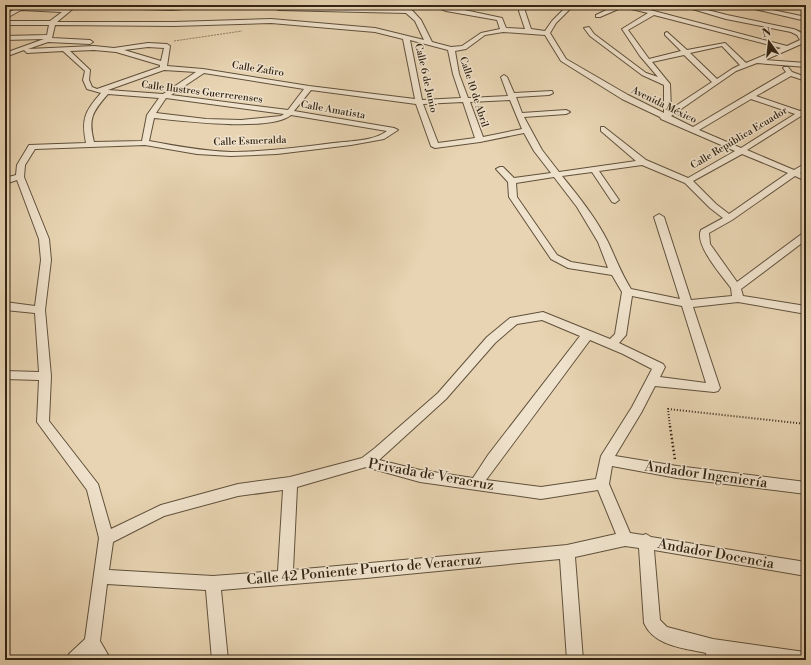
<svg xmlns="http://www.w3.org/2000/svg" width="811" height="665" viewBox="0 0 811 665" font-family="'Libre Bodoni',serif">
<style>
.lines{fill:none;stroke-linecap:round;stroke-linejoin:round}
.street-casing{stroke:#60513c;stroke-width:2}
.path-far2{stroke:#322515;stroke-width:1;stroke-dasharray:0.5 1;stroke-linecap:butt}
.path-far1{stroke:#322515;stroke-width:2;stroke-dasharray:1 2;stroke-linecap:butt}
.path{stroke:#322515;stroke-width:2.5;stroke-dasharray:1.5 2.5;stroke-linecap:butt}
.street{fill:#f0e3cd;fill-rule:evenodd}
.labels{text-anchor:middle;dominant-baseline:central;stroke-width:3;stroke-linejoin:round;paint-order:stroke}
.far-street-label{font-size:10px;fill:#322515;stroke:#f0e3cd}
.near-street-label{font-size:14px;fill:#322515;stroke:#f0e3cd}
</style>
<rect width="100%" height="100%" fill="#e8d4b2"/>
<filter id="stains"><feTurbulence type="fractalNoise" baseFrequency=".005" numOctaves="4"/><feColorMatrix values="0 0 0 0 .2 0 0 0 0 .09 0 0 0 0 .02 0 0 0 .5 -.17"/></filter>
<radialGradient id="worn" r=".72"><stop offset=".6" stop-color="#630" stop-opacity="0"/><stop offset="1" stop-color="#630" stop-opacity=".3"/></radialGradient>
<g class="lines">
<defs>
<path id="street" d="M71,5L172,6L210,5L207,7L172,10L75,7L57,22H174L271,19L375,28L424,40L415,21L406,13L278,10L275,8L278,6L404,9L402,5H441L502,18L506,28L525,29L519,11L520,5H526L525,11L531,29L545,31L552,21L568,5H574L556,23L550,33L566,59L628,95L664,113V85L642,75L590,36L584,28L589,27L594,34L646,73L658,77L640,56L622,29L648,13L623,7L600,17H596V15L617,5H631L787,46L800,40L797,35L791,32L726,19L679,5H688L727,15L793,29C800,31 806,35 806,42L765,60L806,63V67L757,63L736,71L671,116L693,127L786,72L783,68L784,67H788L792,72L806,77V81L791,76L756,96L800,111L806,108V117L801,116L747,150L794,170L806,163V169L800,173L806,175V181L795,176L732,220L709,233L710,244L737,282L803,233L806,232V240L741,289L743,296L806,306V314L738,302L693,307L720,388L718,391L714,392L655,386L641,413L615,456L677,466L806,482V494L677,478L612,466L609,484L630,533L643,535L646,534L651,537L806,562V576L654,550L660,620L667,627L713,639L805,652L806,660H748L723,656V660H707L706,653C684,648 654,646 644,623L639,548L625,546L575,557L583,660H567L560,559L366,578L221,590L228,660H212L206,590L107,584L100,641L111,660H94L91,656L86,660H67L69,654L85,639L99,538L87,490L37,422L39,380L5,379V371L39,372L35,313L5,310V302L35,306L41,260L39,239L17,180L5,184V178L16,175L17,165L29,145L86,143C81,119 85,111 101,93L87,89L83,80L85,71L63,51L27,53L24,50L5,57V53L44,39L5,40V36L47,35L49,25H5V21H50L62,12L21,10L5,19V15L20,6L66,8ZM434,6L446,11L497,20L500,29L481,33L462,46L451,47L432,42L421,20L410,8ZM654,15L781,48L746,63L725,43L687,50L667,32L665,33V35L681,51L649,59L628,30ZM271,23L375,32L403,39L415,99L309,86L203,69L167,66L170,46L167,44L148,43L114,48L94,46L28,49L48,42L90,44L93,42L90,40L52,38L55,25L174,26ZM503,32L545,35L561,61L622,99L660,117L661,119L735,151L688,178L646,160L604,127H601V131L636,161L559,172L542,150L524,117L566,114L570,112L566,110L522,113L516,97L549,95L553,93L552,91L514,93L507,77L504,75L501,77L508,96L468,98L459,74L455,51L466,49L485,35ZM410,40L448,50L453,74L461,98L422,100ZM722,46L740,65L732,69L717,79L690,53ZM148,47L164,48L161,61L124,50ZM94,50L116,52L160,65V67L97,89L92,87L89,80L90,70L70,51ZM684,55L712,82L671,109L670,84L652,62ZM164,70L196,72L163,94L108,90ZM204,73L304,89L288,110L171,95ZM311,90L416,104L431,146L435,148L480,142L524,133L534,151L551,173L514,178L503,167H500L496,169L508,182L509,197L551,259L568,268L612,275L622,292L615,334L610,339L543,312L510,318L487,337L438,393L375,448L362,458L290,477L238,484L161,505L111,529L98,484L49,421L51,376L45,310L51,260L49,239L24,177L25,165L35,149L145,145L197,154L231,156L277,154L351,145L384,139L398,130L394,128L294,111ZM108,94L159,98L147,115L142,141L94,142C88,119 92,112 108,94ZM166,98L284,114L281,116L241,120L206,119L156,113ZM751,99L795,114L741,148L699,130ZM510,100L522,129L483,137L470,102ZM463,102L475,138L438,143L423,104ZM291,115L387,131C374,141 351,141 334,143C300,147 265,152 231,152C203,151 176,146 149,141L154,118C182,121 271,132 291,115ZM742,154L788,173L729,214L716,204L693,181ZM642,165L685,183L710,208L723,218L701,230C694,244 722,276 731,288L732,296L691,300L664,217L659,214L654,217L680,299L631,289C621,273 616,259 608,242C596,218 579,197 562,176L592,172L612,202L615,203L619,200L599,171ZM554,177L577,207L598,242L608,268L571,262L557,255L517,197L516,183ZM632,296L682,306L706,383L660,377L665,367L663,364L619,343L626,335ZM542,320L580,336L488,455L473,478L420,470L379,460L446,399L495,343L517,324ZM590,340L623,354L652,369L632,407L601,456L596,479L541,487L486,480ZM366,467L420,482L541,499L598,490L616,534L567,545L293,570L297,487ZM283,490L278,571L213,576L109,570L113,542L164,516L238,496Z
M738,5H749L806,17V21Z
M798,5H806V8L799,6Z"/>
</defs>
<use href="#street" class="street-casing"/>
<path class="path-far2" d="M174,41L242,31"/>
<path class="path-far1" d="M670,427L668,409L806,424"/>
<path class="path" d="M670,426L675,460"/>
<use href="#street" class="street"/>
</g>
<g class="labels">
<g class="far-street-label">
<text transform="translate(258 69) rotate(9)">Calle Zafiro</text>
<text transform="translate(426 78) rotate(77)">Calle 6 de Junio</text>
<text transform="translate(202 92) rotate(7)">Calle Ilustres Guerrerenses</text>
<text transform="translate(474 92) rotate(72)">Calle 10 de Abril</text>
<text transform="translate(664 105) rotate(26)">Avenida México</text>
<text transform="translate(333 110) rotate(10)">Calle Amatista</text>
<text transform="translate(739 138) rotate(-31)">Calle República Ecuador</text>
<text transform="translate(250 141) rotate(-2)">Calle Esmeralda</text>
</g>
<g class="near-street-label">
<text transform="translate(431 475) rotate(10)">Privada de Veracruz</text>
<text transform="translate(706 475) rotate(8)">Andador Ingeniería</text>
<text transform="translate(716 554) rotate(10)">Andador Docencia</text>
<text transform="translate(364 570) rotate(-5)">Calle 42 Poniente Puerto de Veracruz</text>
</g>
</g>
<rect width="811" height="665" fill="none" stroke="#e8d4b2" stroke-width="20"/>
<rect x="6" y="6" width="799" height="653" fill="none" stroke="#322515" stroke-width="2"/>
<rect x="10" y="10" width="791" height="645" fill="none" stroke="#322515"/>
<g transform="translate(769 42) rotate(345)" stroke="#f0e3cd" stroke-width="3" paint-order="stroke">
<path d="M0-3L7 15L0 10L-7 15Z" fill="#322515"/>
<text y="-6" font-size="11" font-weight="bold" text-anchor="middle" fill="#322515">N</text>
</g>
<rect width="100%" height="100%" filter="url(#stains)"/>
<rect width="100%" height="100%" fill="url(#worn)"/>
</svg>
